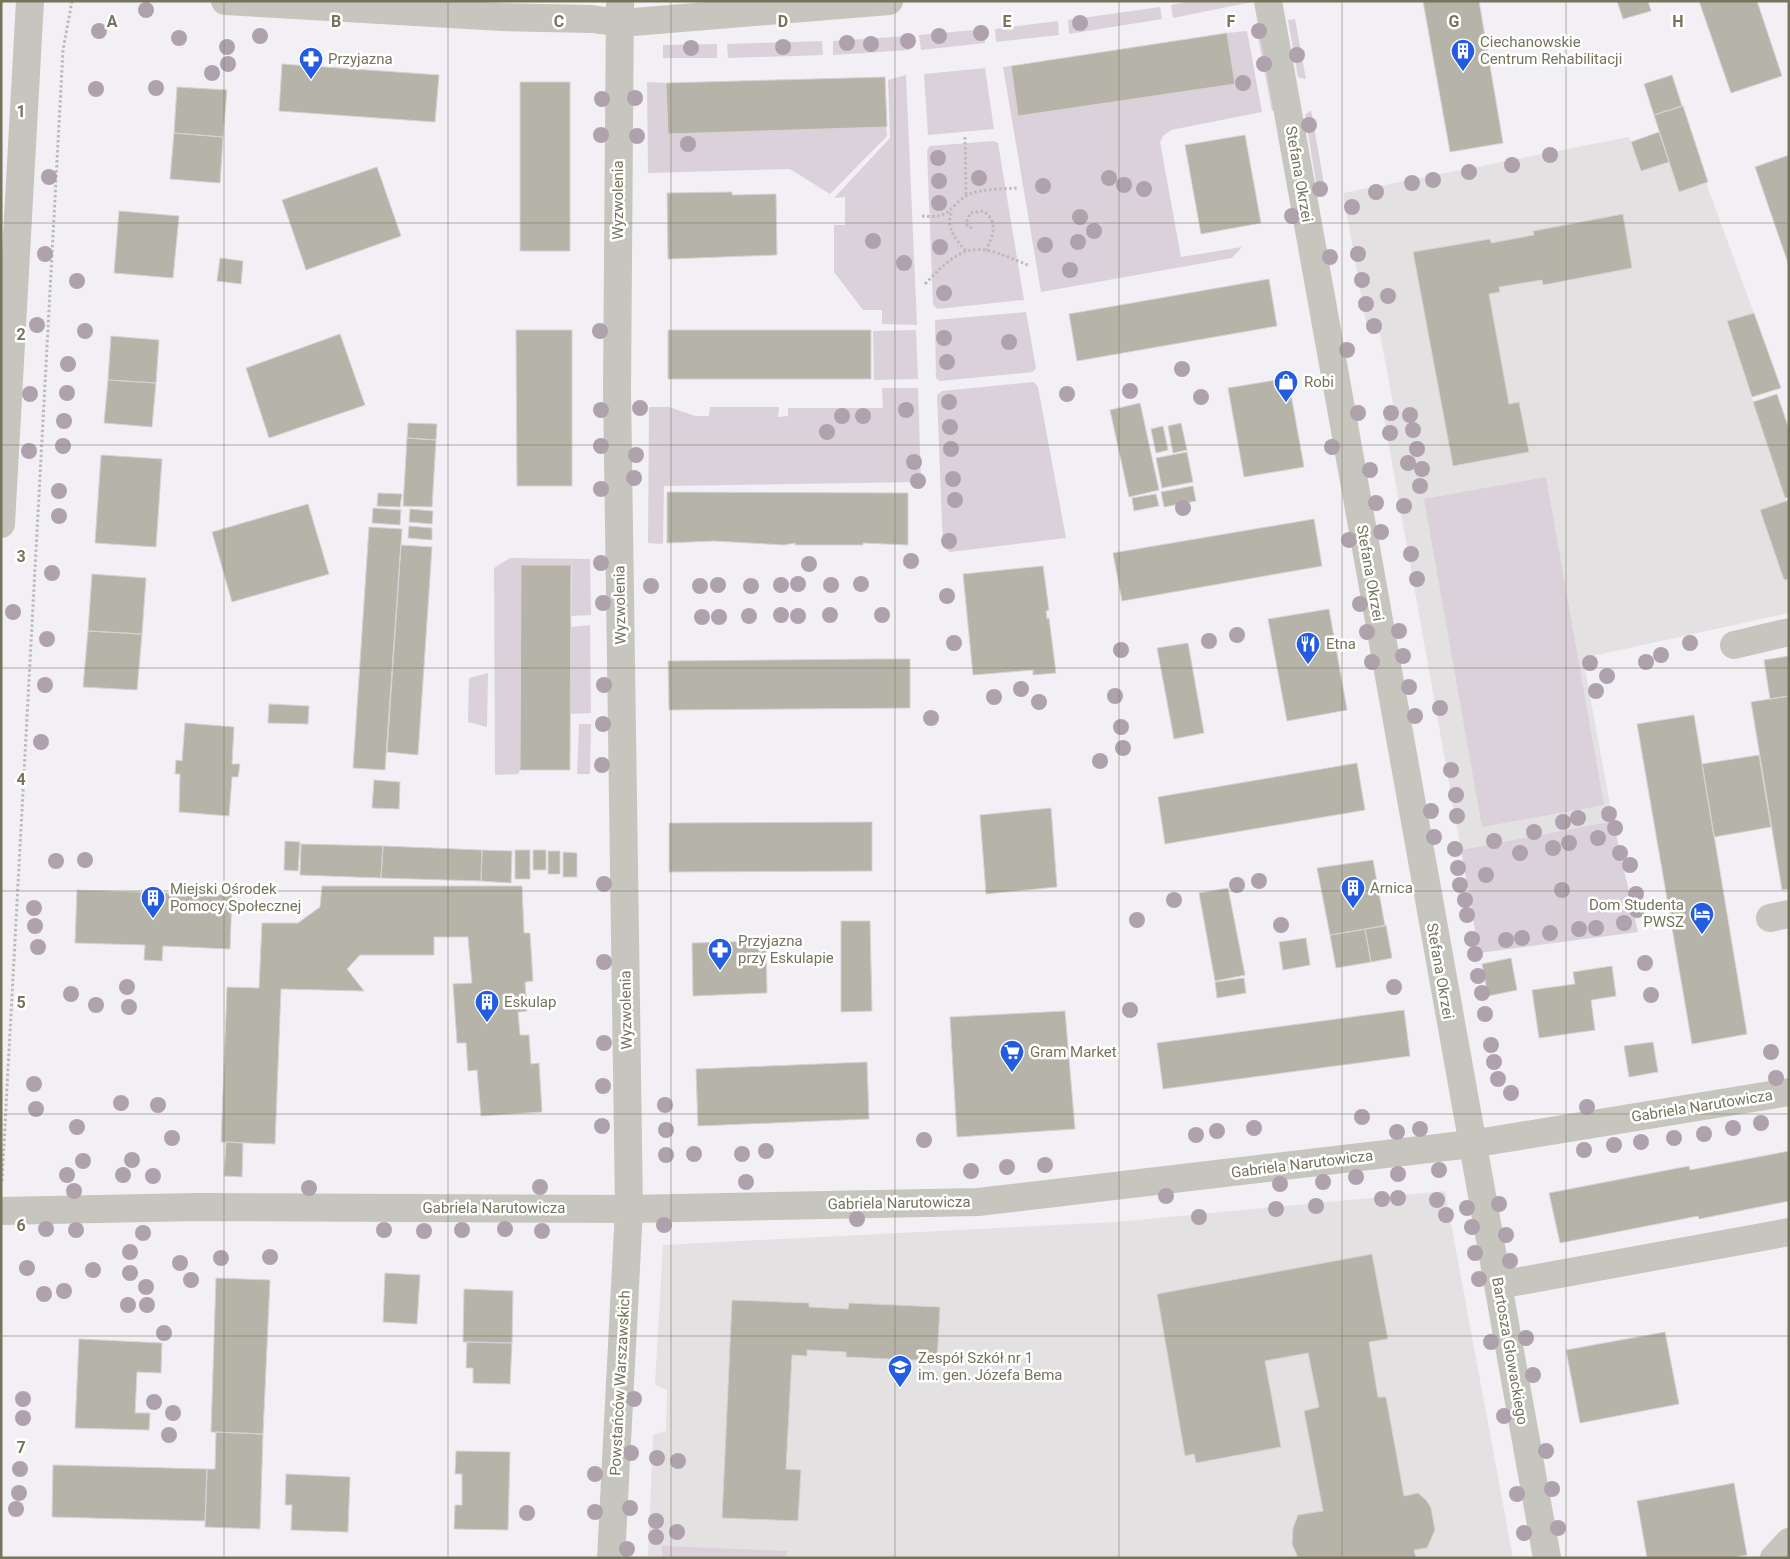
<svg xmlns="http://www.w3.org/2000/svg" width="1790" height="1559" viewBox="0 0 1790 1559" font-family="Roboto,sans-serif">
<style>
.built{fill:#e3e1e2}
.green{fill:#dbd1db}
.building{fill:#b6b4a9;stroke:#d4d3d5}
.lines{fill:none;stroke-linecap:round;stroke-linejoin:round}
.path{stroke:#bcbcb7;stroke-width:3;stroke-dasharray:2.5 2.5;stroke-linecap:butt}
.minor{stroke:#c6c6bf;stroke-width:28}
.tree{fill:#afa2ac}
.grid{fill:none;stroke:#76745c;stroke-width:1;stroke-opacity:0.55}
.labels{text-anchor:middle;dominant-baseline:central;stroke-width:5;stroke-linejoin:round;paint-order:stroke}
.poi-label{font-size:15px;fill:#76745c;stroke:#fff;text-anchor:start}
.street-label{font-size:15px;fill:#76745c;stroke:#fff}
.grid-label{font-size:16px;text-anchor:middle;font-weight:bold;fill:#76745c;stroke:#fff;stroke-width:5;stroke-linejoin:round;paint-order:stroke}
</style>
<rect width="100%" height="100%" fill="#f2f0f4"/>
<path class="built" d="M1629,137L1641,171L1669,162L1679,192L1706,183L1754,313L1727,322L1786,501L1760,510L1784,580L1789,579V613L1583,658L1613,821L1461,850L1384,418L1394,408L1380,334L1367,328L1343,193Z
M1445,1191L1513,1558H648L653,1435L666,1431L667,1390L655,1385L663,1245L1116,1222Z"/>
<path class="green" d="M1190,1H1251L1252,2L1173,18L1171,5Z
M1160,7L1162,19L1069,34L1068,20Z
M1295,19L1306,79L1298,77L1288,20Z
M1058,21L1059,35L996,42L995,29Z
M1260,25L1275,110L1272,111L1256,26Z
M984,29L985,43L921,50L919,35Z
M1247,31L1262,112L1171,130L1163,136L1160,142L1181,257L1242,247L1232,258L1041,292L1003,67L1011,66L1018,115L1235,83L1227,33Z
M909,36L910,50L833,55V41Z
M822,41L823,55L728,58L727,44Z
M717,44V58H663V45Z
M985,68L994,129L928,135L924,74Z
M906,75L917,325L882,324V310H863L834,272V225H845V197L834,198L890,138L888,80Z
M647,82L666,83L668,134L886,127L887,136L830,194L790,169L648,173Z
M1311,110L1325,189L1318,195L1305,115Z
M994,141L998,143L1024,300L937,309L933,305L927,150L930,146Z
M1026,312L1036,368L1033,372L940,381L936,378L935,320Z
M916,330L918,379L874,380L873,331Z
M1034,382L1038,387L1066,538L950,552L943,547L937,395L942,391Z
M882,388H918L921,482L664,486L663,544L648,543L649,407H669L695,416H709L710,407H779L778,417L788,416V408H883Z
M1546,477L1604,805L1482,827L1424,499Z
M510,558L590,559L591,615L571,616L572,565L521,566L520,770L518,774L495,775L494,568Z
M590,625L591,713L570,714L571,627Z
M488,673L487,727L468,722L469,678Z
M579,724H591L590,774H577Z
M1613,821L1638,932L1479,953L1461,850Z
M662,1546L787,1551L786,1558H662Z"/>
<path class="building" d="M1423,1H1479L1503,143L1450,152Z
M1617,1H1648L1651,11L1623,19Z
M1699,1H1757L1782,76L1731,93Z
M1227,33L1235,84L1018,116L1011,66Z
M282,64L439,75L435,122L279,111Z
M1672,75L1682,106L1654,115L1644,84Z
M885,77L887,127L668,134L666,83Z
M520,82H570V251H520Z
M177,87L227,90L223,137L174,133Z
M1683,106L1708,182L1679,192L1654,115Z
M1659,132L1669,162L1641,171L1631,142Z
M174,133L223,137L220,183L170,179Z
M1245,135L1261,223L1201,234L1185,145Z
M1789,155V266L1755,167Z
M377,167L401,236L306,270L282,200Z
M732,192V195L776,194L777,255L668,259L667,193Z
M119,211L179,216L173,278L114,273Z
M1623,214L1632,268L1543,285L1542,280L1499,287L1500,292L1489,294L1509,404L1519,402L1529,452L1453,466L1413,252L1490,239L1491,243L1534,235L1533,231Z
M220,258L243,261L241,284L217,281Z
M1269,279L1277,326L1077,361L1069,314Z
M1754,313L1781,388L1752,397L1727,321Z
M516,330H572V486H517Z
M668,330H871V379H668Z
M340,334L365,405L269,438L246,368Z
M111,336L159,340L156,383L108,380Z
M1288,378L1304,467L1244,477L1228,388Z
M108,380L156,383L152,427L104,423Z
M1777,394L1789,429V497L1785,498L1753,402Z
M1140,403L1159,490L1129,497L1110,410Z
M408,423L437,424L436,440L407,438Z
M1181,423L1187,450L1173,453L1168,426Z
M1163,426L1168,450L1156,453L1151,429Z
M407,438L436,440L432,507L403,506Z
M1187,452L1193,482L1162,488L1156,458Z
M101,455L162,459L156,547L95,543Z
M1193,486L1196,501L1164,507L1161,492Z
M667,492L908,493V545L863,543V545H795V543L784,545L714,541L667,543Z
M378,493L402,494L400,507L377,506Z
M1156,494L1159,506L1134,511L1132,498Z
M1789,500V579L1784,580L1760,510Z
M308,504L329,574L232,602L212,532Z
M373,508L401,510L400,525L372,523Z
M410,509L433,511L432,524L409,522Z
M1314,519L1322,566L1122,601L1113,553Z
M409,526L432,528V540L408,538Z
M369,527L402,529L385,770L353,768Z
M401,545L432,547L418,755L387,752Z
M521,565H571L570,770H520Z
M1043,566L1049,610L1046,611L1047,619L1049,618L1056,673L1033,675V670L973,675L963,574Z
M92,574L146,578L142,634L88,631Z
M1329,609L1347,710L1287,721L1268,619Z
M88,631L142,634L137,690L83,687Z
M1188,643L1204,733L1174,739L1157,648Z
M1789,656V696L1770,699L1764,660Z
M877,659H910V708L669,710L668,661Z
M1789,696V889L1782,890L1751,702Z
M269,704L309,706L308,724L268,723Z
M1694,715L1747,1034L1692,1044L1637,724Z
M185,723L234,727L232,764H240L238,777H232L229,816L179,812L180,774H175L176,760L182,761Z
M1759,755L1771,827L1714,837L1702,764Z
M1357,763L1365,810L1165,844L1158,797Z
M374,780L400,782L399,809L372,808Z
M1051,808L1057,887L986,894L980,815Z
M872,822V871L669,872V823Z
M285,841L300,842L298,871L284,870Z
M301,844L383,846L381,878L300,875Z
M383,846L482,850L481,881L381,878Z
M482,850L512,851L511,883L481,881Z
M515,850H530V879H515Z
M533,850H546V870H533Z
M548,851H560V874H548Z
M563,852L577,853V877H563Z
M1373,860L1385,926L1330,935L1317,868Z
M322,886H522L524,933H530L533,981L525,982L527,1011L518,1012L520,1035H529L531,1064L539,1063L542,1112L481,1116L477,1070L468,1071L466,1043H457L453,984L472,983L468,937H434V955H360L347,969L364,991L281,989L275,1144L221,1142L227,987L259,988L262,923H298L320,907Z
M1228,888L1245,975L1215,981L1199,893Z
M77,890L232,895L230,949L163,946L162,961L144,960L145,945L75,943Z
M841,921H870L872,1011L841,1012Z
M1386,925L1392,958L1371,962L1365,929Z
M1365,929L1371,962L1336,968L1330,935Z
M1306,938L1310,965L1283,970L1279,942Z
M766,941L767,993L693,996L692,943Z
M1511,958L1517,990L1488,996L1482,964Z
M1612,966L1616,996L1591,1000L1595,1030L1539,1038L1532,990L1575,984L1573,972Z
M1244,978L1246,993L1217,998L1215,982Z
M1404,1010L1410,1056L1163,1089L1157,1043Z
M1065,1011L1075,1129L957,1137L950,1017Z
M1653,1042L1658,1072L1629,1077L1624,1046Z
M867,1062L869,1119L698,1126L696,1069Z
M226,1142L243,1143L242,1177L224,1176Z
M1789,1151V1201L1699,1219L1698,1216L1560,1243L1549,1193L1689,1166L1690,1170Z
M1372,1254L1388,1339L1369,1342L1378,1397H1386L1404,1496L1418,1493L1426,1500L1431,1508L1435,1530L1427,1548L1414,1550L1416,1558H1298L1292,1544L1293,1528L1298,1515L1323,1511L1304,1411L1319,1407L1308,1353L1265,1361L1281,1447L1196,1463L1194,1454L1185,1456L1157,1294Z
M385,1273L420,1275L417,1324L383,1322Z
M216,1278L270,1280L263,1434L211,1432Z
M464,1289L513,1291L512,1343L463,1342Z
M732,1300L809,1303V1307L848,1309L849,1303L940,1307L937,1361L846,1357V1352L807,1350V1356L792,1355L786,1469L801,1470L798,1521L722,1518Z
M1665,1332L1679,1404L1580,1423L1566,1350Z
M79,1339L162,1343L161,1373L137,1372L135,1413H150L149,1430L75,1428Z
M467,1342L512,1343L510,1384L473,1383V1368H466Z
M216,1432L263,1434L260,1529L205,1527L207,1469H215Z
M456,1451L510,1452L508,1530L454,1529L455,1505H462V1474H455Z
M53,1465L207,1469L205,1521L52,1517Z
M286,1474L350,1477L348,1532L291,1530L292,1505H285Z
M1734,1483L1747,1555L1730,1558H1647L1637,1501Z"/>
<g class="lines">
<path class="path" d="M965,137L966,197
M951,213C946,228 956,240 966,251
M922,216C954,219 947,206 970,194C979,189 1005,189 1017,188
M972,228L968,227L966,223L970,213L983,211C999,221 993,236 986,250
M925,284C966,240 977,243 1030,266
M2,1181L63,50L72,1"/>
<path class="minor" d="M225,1L502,17L592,19L621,23L889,1
M1268,1L1547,1558
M1,524L30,1
M1734,645L1789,632
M1770,918L1789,914
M1,1211L196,1207L629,1209L978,1202L1471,1144L1789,1092
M1499,1285L1789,1232
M611,1558L629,1209L617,390L620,1
M1774,1558L1789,1542"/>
</g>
<g class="tree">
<circle cx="146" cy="10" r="8"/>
<circle cx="1080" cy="23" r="8"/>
<circle cx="99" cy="31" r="8"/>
<circle cx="1259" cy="31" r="8"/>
<circle cx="981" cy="33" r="8"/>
<circle cx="260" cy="36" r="8"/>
<circle cx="939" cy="36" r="8"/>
<circle cx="179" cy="38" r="8"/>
<circle cx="908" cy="41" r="8"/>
<circle cx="847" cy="43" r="8"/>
<circle cx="871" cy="44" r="8"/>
<circle cx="227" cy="47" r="8"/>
<circle cx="783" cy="47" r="8"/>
<circle cx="691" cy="48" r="8"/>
<circle cx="1297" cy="55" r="8"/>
<circle cx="228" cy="64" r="8"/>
<circle cx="1264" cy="64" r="8"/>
<circle cx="212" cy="73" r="8"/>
<circle cx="1243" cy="83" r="8"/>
<circle cx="156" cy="88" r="8"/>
<circle cx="96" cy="89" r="8"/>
<circle cx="635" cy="98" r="8"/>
<circle cx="602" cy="99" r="8"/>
<circle cx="1309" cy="125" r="8"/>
<circle cx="601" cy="135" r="8"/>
<circle cx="637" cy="136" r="8"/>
<circle cx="688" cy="144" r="8"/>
<circle cx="1550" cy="155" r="8"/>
<circle cx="938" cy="158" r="8"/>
<circle cx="1512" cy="165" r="8"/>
<circle cx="1469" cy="172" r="8"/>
<circle cx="49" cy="177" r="8"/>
<circle cx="979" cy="178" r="8"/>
<circle cx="1109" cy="178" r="8"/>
<circle cx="1433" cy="180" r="8"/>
<circle cx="939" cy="181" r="8"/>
<circle cx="1412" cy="183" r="8"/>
<circle cx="1124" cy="185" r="8"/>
<circle cx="1043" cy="186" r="8"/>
<circle cx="1144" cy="189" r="8"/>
<circle cx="1320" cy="189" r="8"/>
<circle cx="1376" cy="192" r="8"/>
<circle cx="939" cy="203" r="8"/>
<circle cx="1352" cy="207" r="8"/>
<circle cx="1292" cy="216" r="8"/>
<circle cx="1080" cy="217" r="8"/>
<circle cx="1094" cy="231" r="8"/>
<circle cx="873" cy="241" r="8"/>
<circle cx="1078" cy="242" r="8"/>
<circle cx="1045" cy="245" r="8"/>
<circle cx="940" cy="247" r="8"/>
<circle cx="45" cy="254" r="8"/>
<circle cx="1358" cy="254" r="8"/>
<circle cx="1330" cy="257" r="8"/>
<circle cx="904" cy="263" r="8"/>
<circle cx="1070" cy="270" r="8"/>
<circle cx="1362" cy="280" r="8"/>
<circle cx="77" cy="281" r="8"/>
<circle cx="944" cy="293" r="8"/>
<circle cx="1388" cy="296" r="8"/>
<circle cx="1366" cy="304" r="8"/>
<circle cx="37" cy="325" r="8"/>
<circle cx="1374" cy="326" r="8"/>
<circle cx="85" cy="331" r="8"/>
<circle cx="600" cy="331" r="8"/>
<circle cx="944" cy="338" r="8"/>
<circle cx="1009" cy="342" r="8"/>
<circle cx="1347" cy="350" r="8"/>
<circle cx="947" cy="362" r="8"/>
<circle cx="68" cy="364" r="8"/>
<circle cx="1182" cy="369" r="8"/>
<circle cx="1130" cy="391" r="8"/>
<circle cx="67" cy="393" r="8"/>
<circle cx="30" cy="394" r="8"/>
<circle cx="1067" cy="394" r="8"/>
<circle cx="1201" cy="397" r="8"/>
<circle cx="949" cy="402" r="8"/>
<circle cx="640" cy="408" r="8"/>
<circle cx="601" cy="410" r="8"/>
<circle cx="906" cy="410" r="8"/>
<circle cx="1358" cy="413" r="8"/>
<circle cx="1391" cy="413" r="8"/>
<circle cx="1410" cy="415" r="8"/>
<circle cx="842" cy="416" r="8"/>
<circle cx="863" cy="416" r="8"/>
<circle cx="64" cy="421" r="8"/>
<circle cx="950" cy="427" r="8"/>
<circle cx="1413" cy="430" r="8"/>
<circle cx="827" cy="432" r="8"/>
<circle cx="1390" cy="433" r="8"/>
<circle cx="63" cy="446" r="8"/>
<circle cx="601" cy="446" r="8"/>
<circle cx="1332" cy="447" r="8"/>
<circle cx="951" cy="449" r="8"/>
<circle cx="1417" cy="449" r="8"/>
<circle cx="29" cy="451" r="8"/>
<circle cx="636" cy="455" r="8"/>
<circle cx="914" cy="462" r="8"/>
<circle cx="1408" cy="463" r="8"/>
<circle cx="1422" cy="469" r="8"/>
<circle cx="1370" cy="470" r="8"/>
<circle cx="634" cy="478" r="8"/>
<circle cx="953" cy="479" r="8"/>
<circle cx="918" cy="481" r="8"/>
<circle cx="1420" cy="486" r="8"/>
<circle cx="601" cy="489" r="8"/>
<circle cx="59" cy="491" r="8"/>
<circle cx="955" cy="500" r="8"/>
<circle cx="1376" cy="503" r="8"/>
<circle cx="1404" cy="506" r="8"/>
<circle cx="1183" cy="508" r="8"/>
<circle cx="59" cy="516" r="8"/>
<circle cx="1381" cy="532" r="8"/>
<circle cx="1349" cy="540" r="8"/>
<circle cx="949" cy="541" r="8"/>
<circle cx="1411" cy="554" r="8"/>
<circle cx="911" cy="561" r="8"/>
<circle cx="601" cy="563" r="8"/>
<circle cx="809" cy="564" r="8"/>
<circle cx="52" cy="573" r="8"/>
<circle cx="1417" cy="579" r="8"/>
<circle cx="798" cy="584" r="8"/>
<circle cx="861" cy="584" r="8"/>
<circle cx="718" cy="585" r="8"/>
<circle cx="781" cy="585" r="8"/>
<circle cx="831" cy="585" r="8"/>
<circle cx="651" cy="586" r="8"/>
<circle cx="700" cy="586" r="8"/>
<circle cx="751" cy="586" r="8"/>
<circle cx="947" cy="596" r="8"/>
<circle cx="603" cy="603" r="8"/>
<circle cx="1360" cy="604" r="8"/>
<circle cx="13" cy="612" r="8"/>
<circle cx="781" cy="615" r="8"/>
<circle cx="830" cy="615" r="8"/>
<circle cx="882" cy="615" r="8"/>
<circle cx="749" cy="616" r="8"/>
<circle cx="798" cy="616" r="8"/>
<circle cx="702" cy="617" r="8"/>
<circle cx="719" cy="617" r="8"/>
<circle cx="1399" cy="631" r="8"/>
<circle cx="1367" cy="632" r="8"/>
<circle cx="1237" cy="635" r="8"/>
<circle cx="47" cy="639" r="8"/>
<circle cx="1209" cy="641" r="8"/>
<circle cx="954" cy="643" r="8"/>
<circle cx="1690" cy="643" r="8"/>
<circle cx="1121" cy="650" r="8"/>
<circle cx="1661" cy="655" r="8"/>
<circle cx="1403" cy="656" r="8"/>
<circle cx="1372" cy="662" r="8"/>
<circle cx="1646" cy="662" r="8"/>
<circle cx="1590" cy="663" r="8"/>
<circle cx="1607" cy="676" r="8"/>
<circle cx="45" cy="685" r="8"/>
<circle cx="604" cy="685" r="8"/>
<circle cx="1409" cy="687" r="8"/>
<circle cx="1021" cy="689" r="8"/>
<circle cx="1596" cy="691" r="8"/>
<circle cx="1115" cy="696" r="8"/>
<circle cx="994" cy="697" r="8"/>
<circle cx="1039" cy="702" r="8"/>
<circle cx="1440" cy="708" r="8"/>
<circle cx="1415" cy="716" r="8"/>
<circle cx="931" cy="718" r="8"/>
<circle cx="603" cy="724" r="8"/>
<circle cx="1121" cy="727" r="8"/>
<circle cx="41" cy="742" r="8"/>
<circle cx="1123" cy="748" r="8"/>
<circle cx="1100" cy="761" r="8"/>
<circle cx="602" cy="765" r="8"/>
<circle cx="1451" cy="770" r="8"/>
<circle cx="1456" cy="795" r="8"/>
<circle cx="1431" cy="811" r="8"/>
<circle cx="1609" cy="814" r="8"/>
<circle cx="1457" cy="816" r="8"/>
<circle cx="1578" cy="818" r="8"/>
<circle cx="1563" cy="822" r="8"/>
<circle cx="1615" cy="828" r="8"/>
<circle cx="1534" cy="832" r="8"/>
<circle cx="1434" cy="837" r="8"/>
<circle cx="1598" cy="838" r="8"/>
<circle cx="1494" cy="841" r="8"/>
<circle cx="1569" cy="843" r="8"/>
<circle cx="1553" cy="848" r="8"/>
<circle cx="1455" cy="849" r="8"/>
<circle cx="1520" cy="853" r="8"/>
<circle cx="1620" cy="853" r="8"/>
<circle cx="85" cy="860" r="8"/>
<circle cx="56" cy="861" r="8"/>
<circle cx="1630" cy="865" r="8"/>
<circle cx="1458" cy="868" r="8"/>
<circle cx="1486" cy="875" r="8"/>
<circle cx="1259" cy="881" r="8"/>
<circle cx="604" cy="884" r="8"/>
<circle cx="1237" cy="885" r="8"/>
<circle cx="1460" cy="885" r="8"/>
<circle cx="1562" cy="890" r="8"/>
<circle cx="1636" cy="894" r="8"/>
<circle cx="1174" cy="900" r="8"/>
<circle cx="1465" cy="900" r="8"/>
<circle cx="34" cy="908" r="8"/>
<circle cx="1637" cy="910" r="8"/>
<circle cx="1467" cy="915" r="8"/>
<circle cx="1137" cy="920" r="8"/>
<circle cx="1624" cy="923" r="8"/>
<circle cx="1281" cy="925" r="8"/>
<circle cx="35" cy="926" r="8"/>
<circle cx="1596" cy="928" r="8"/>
<circle cx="1579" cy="929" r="8"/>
<circle cx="1550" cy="933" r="8"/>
<circle cx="1522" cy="938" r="8"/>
<circle cx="1472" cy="939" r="8"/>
<circle cx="1506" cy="940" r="8"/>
<circle cx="38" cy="947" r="8"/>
<circle cx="1475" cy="954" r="8"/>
<circle cx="604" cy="962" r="8"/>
<circle cx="1645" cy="963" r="8"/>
<circle cx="1478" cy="976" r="8"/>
<circle cx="127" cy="987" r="8"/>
<circle cx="1394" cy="987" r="8"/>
<circle cx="1482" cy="993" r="8"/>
<circle cx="71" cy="994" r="8"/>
<circle cx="1651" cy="995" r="8"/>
<circle cx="96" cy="1005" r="8"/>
<circle cx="129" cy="1007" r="8"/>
<circle cx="1130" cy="1010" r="8"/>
<circle cx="1485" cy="1014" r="8"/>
<circle cx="604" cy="1043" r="8"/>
<circle cx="1491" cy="1045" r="8"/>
<circle cx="1771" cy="1052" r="8"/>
<circle cx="1494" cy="1062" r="8"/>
<circle cx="1776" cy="1078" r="8"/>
<circle cx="1498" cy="1079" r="8"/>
<circle cx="34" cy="1084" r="8"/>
<circle cx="603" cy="1086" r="8"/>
<circle cx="1511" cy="1093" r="8"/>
<circle cx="121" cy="1103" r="8"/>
<circle cx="158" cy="1105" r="8"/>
<circle cx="665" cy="1105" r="8"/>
<circle cx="1587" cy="1107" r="8"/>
<circle cx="36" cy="1109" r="8"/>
<circle cx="1362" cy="1117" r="8"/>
<circle cx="1761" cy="1123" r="8"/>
<circle cx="602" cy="1126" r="8"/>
<circle cx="77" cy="1127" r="8"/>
<circle cx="1254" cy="1128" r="8"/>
<circle cx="1733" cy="1128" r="8"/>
<circle cx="1420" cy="1129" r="8"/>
<circle cx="666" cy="1130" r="8"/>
<circle cx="1217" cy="1131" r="8"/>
<circle cx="1397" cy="1132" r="8"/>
<circle cx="1704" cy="1134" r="8"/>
<circle cx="1196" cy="1135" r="8"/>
<circle cx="172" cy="1138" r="8"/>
<circle cx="1674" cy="1138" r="8"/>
<circle cx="924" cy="1140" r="8"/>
<circle cx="1641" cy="1142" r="8"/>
<circle cx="1614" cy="1145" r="8"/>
<circle cx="1584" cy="1150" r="8"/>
<circle cx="766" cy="1151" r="8"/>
<circle cx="694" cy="1154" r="8"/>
<circle cx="742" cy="1154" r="8"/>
<circle cx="666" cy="1155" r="8"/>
<circle cx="132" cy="1160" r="8"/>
<circle cx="83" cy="1161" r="8"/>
<circle cx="1045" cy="1165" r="8"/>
<circle cx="1007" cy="1167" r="8"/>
<circle cx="1439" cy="1170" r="8"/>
<circle cx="971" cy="1171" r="8"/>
<circle cx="1398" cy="1174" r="8"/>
<circle cx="67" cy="1175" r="8"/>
<circle cx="123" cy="1175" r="8"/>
<circle cx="153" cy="1176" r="8"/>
<circle cx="1356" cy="1177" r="8"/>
<circle cx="746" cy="1182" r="8"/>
<circle cx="1323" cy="1182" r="8"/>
<circle cx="1280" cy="1184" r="8"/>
<circle cx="540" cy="1187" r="8"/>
<circle cx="309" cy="1188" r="8"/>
<circle cx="74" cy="1191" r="8"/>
<circle cx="1166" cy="1196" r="8"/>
<circle cx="1398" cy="1198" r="8"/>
<circle cx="1382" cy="1199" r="8"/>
<circle cx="1437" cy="1200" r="8"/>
<circle cx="1499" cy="1204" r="8"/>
<circle cx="1316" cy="1206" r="8"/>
<circle cx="1467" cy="1208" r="8"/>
<circle cx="1276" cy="1209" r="8"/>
<circle cx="1446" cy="1215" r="8"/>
<circle cx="1199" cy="1217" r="8"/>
<circle cx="857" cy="1219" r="8"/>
<circle cx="664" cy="1225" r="8"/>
<circle cx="1472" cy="1227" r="8"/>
<circle cx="46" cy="1229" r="8"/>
<circle cx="505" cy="1229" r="8"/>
<circle cx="76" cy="1230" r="8"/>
<circle cx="384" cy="1230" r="8"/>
<circle cx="462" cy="1230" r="8"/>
<circle cx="424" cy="1231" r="8"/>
<circle cx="542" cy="1231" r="8"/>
<circle cx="143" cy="1233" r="8"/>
<circle cx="1506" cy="1235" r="8"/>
<circle cx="130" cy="1252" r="8"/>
<circle cx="1475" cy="1253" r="8"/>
<circle cx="270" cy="1257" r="8"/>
<circle cx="221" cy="1258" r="8"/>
<circle cx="1510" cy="1261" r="8"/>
<circle cx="180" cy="1263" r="8"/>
<circle cx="27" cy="1268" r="8"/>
<circle cx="93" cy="1270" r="8"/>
<circle cx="130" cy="1273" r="8"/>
<circle cx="1479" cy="1279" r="8"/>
<circle cx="191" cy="1280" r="8"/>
<circle cx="146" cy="1287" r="8"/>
<circle cx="64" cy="1291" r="8"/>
<circle cx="44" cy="1294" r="8"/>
<circle cx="128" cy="1305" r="8"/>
<circle cx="147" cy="1305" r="8"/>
<circle cx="164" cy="1333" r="8"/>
<circle cx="1526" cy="1338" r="8"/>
<circle cx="1491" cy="1342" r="8"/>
<circle cx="1533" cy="1375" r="8"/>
<circle cx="23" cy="1399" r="8"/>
<circle cx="634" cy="1399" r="8"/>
<circle cx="154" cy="1402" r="8"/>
<circle cx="173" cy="1413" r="8"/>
<circle cx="1504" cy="1416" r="8"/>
<circle cx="23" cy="1418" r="8"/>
<circle cx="169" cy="1435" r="8"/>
<circle cx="1546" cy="1451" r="8"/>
<circle cx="631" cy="1453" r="8"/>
<circle cx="657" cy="1458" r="8"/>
<circle cx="678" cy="1461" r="8"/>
<circle cx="20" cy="1469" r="8"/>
<circle cx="595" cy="1474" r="8"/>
<circle cx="1552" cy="1489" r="8"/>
<circle cx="19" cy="1493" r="8"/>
<circle cx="1517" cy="1494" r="8"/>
<circle cx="630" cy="1508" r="8"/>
<circle cx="16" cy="1509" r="8"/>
<circle cx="595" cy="1512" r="8"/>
<circle cx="527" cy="1513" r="8"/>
<circle cx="656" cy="1521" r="8"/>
<circle cx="1558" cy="1528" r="8"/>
<circle cx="677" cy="1532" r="8"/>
<circle cx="1524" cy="1533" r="8"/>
<circle cx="656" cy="1537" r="8"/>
<circle cx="627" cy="1549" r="8"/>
</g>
<path class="grid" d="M224,1V1558M448,1V1558M671,1V1558M895,1V1558M1119,1V1558M1342,1V1558M1566,1V1558M1,223H1789M1,445H1789M1,668H1789M1,891H1789M1,1114H1789M1,1336H1789"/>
<defs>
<symbol id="building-pin" viewBox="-11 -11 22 30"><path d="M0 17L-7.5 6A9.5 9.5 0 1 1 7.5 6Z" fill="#245ce1" stroke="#fff"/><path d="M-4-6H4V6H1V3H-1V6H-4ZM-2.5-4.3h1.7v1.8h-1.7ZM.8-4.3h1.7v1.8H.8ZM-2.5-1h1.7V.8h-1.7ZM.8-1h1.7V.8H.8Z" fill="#fff"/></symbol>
<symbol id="pharmacy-pin" viewBox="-11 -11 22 30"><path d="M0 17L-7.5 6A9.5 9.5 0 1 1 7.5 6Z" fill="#245ce1" stroke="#fff"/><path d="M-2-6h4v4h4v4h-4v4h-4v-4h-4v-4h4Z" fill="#fff"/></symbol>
<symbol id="shop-pin" viewBox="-11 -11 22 30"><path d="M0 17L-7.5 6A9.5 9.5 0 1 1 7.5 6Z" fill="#245ce1" stroke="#fff"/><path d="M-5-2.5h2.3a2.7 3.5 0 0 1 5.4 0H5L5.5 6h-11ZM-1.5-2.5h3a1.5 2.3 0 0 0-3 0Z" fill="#fff"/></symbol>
<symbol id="restaurant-pin" viewBox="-11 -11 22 30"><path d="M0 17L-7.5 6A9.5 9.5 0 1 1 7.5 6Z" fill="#245ce1" stroke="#fff"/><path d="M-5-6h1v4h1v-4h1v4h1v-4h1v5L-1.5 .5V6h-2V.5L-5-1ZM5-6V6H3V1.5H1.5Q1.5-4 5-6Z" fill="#fff"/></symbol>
<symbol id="hotel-pin" viewBox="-11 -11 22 30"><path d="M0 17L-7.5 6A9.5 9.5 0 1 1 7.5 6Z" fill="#245ce1" stroke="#fff"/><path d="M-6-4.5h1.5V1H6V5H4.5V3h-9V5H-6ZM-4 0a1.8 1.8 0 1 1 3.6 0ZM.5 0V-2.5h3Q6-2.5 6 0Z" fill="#fff"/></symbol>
<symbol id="supermarket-pin" viewBox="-11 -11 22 30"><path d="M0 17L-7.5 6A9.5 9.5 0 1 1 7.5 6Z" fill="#245ce1" stroke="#fff"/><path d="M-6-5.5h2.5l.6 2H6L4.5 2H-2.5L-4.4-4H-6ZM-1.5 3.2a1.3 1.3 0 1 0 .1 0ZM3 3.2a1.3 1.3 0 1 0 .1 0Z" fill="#fff"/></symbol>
<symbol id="school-pin" viewBox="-11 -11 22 30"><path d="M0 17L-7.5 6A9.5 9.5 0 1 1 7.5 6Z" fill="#245ce1" stroke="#fff"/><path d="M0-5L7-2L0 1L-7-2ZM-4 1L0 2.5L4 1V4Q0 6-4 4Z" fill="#fff"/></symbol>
</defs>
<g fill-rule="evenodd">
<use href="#building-pin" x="1449" y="37" width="28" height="38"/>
<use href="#pharmacy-pin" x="297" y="45" width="28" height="38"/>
<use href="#shop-pin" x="1272" y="368" width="28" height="38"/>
<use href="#restaurant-pin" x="1294" y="630" width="28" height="38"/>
<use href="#building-pin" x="1339" y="874" width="28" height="38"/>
<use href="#building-pin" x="139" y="884" width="28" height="38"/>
<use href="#hotel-pin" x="1688" y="900" width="28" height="38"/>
<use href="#pharmacy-pin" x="706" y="936" width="28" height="38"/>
<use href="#building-pin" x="473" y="988" width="28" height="38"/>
<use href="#supermarket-pin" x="998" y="1038" width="28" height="38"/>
<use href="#school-pin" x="886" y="1353" width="28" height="38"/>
</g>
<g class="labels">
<g class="poi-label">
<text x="1480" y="42">Ciechanowskie<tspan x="1480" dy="17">Centrum Rehabilitacji</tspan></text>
<text x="328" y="59">Przyjazna</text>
<text x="1304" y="382">Robi</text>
<text x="1326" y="644">Etna</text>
<text x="1370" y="888">Arnica</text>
<text x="170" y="889">Miejski Ośrodek<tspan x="170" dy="17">Pomocy Społecznej</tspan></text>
<text x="1684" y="905" text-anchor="end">Dom Studenta<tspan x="1684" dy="17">PWSZ</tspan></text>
<text x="738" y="941">Przyjazna<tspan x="738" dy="17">przy Eskulapie</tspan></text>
<text x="504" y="1002">Eskulap</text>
<text x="1030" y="1052">Gram Market</text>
<text x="918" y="1358">Zespół Szkół nr 1<tspan x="918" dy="17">im. gen. Józefa Bema</tspan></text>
</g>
<g class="street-label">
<text transform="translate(1299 174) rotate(80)">Stefana Okrzei</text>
<text transform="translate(618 200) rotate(-90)">Wyzwolenia</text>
<text transform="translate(1370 573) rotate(80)">Stefana Okrzei</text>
<text transform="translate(620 605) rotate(-91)">Wyzwolenia</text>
<text transform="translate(1440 971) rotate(80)">Stefana Okrzei</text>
<text transform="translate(626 1010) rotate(-91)">Wyzwolenia</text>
<text transform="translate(1702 1106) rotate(-9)">Gabriela Narutowicza</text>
<text transform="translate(1302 1164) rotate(-7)">Gabriela Narutowicza</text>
<text transform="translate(899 1203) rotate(-1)">Gabriela Narutowicza</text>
<text x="494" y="1208">Gabriela Narutowicza</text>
<text transform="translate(1510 1351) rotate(80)">Bartosza Głowackiego</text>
<text transform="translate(620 1383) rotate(-87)">Powstańców Warszawskich</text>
</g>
</g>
<g class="grid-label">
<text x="112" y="27">A</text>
<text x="336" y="27">B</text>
<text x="559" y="27">C</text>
<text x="783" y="27">D</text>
<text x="1007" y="27">E</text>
<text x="1231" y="27">F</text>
<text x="1454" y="27">G</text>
<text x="1678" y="27">H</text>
<text x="21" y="117">1</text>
<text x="21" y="340">2</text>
<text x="21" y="562">3</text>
<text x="21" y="785">4</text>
<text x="21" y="1008">5</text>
<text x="21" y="1231">6</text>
<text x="21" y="1453">7</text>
</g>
<rect width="1790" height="1559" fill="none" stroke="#76745c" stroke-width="5"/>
</svg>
